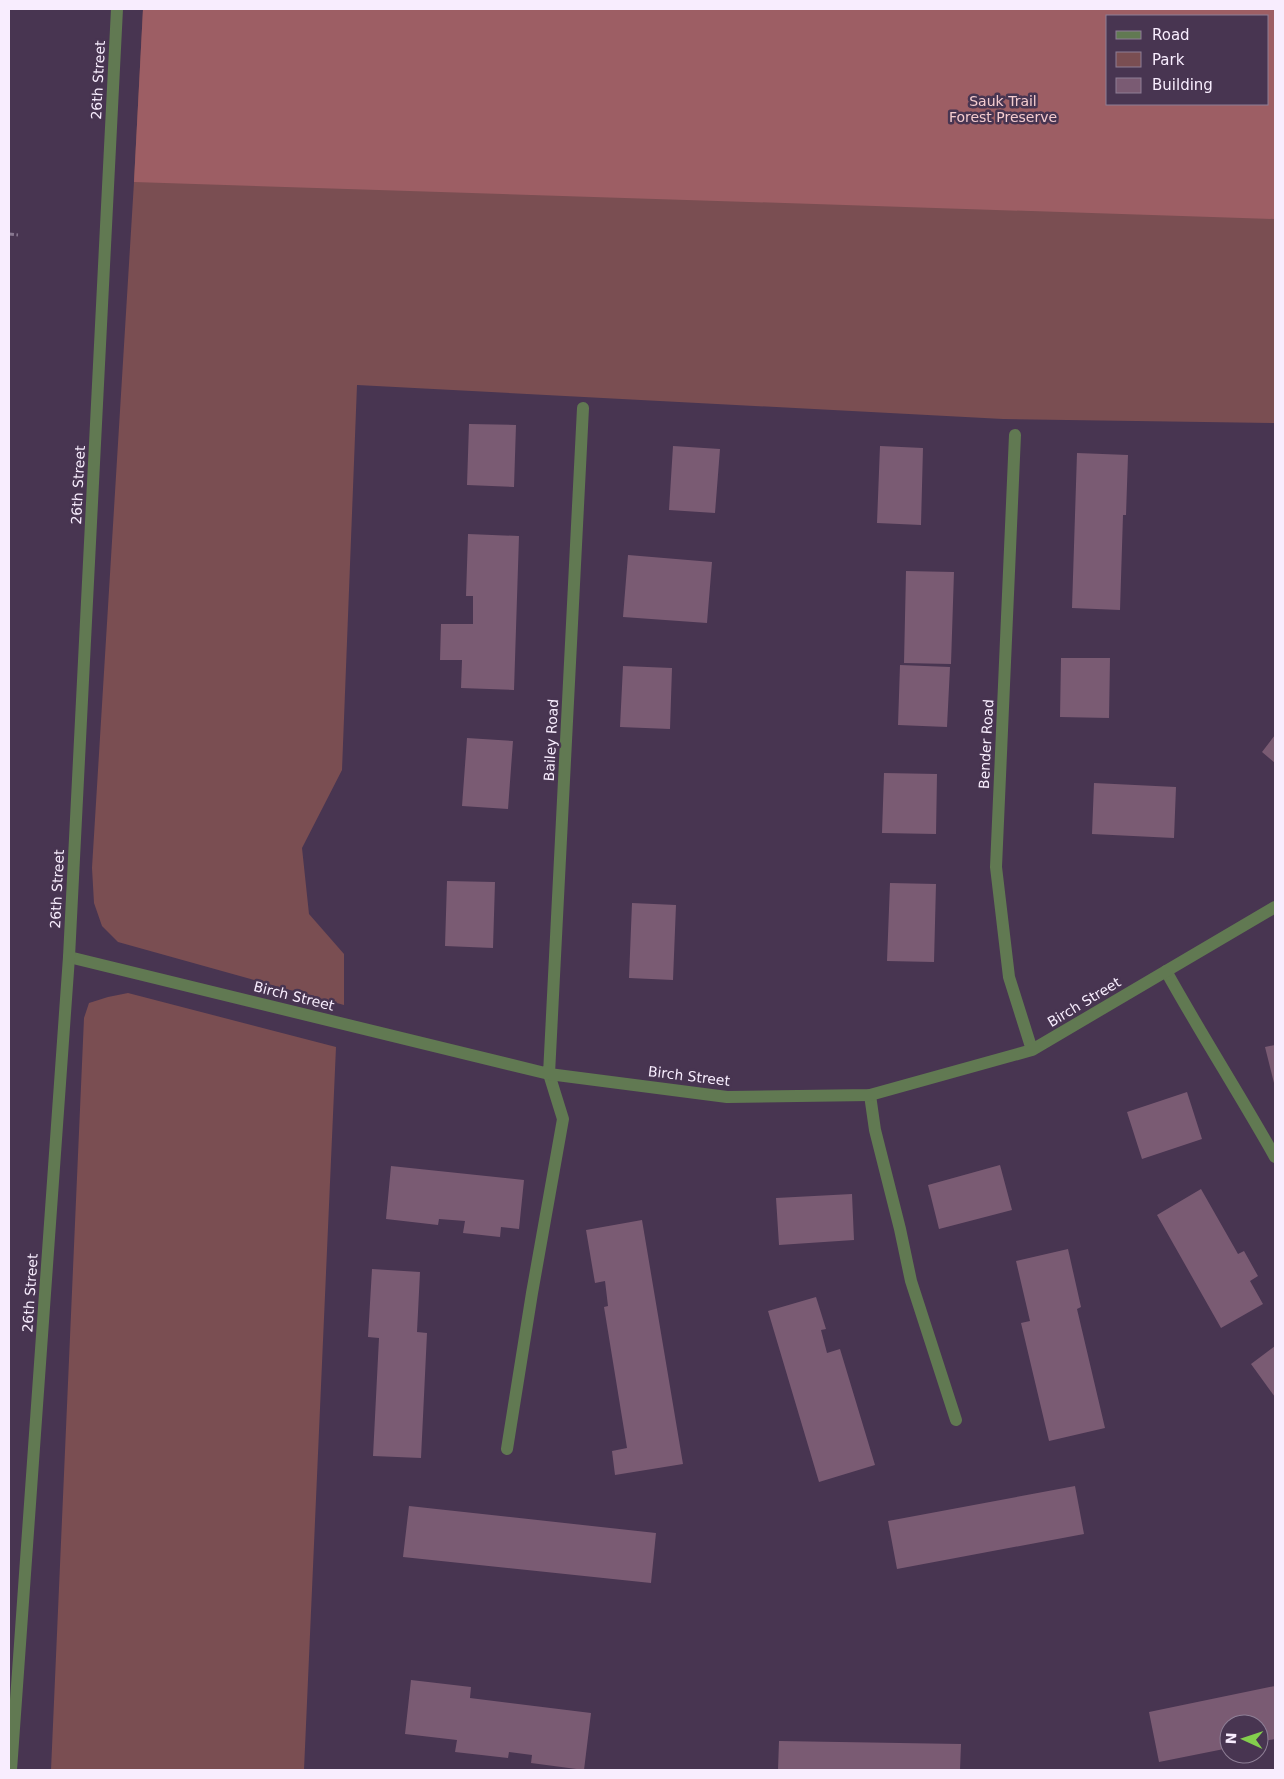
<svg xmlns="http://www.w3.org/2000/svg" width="1284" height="1779" viewBox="0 0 1284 1779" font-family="'DejaVu Sans',sans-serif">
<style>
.green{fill:#7a4e52;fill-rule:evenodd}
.forest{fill:#9d5e64;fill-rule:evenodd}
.building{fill:#7a5b73}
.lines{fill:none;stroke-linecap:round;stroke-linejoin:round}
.path{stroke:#887890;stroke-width:3;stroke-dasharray:5 2.5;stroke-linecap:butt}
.service{stroke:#617952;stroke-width:12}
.minor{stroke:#617952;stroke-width:12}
.tertiary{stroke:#617952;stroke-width:12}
.labels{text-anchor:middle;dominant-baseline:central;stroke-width:5;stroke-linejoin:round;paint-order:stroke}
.street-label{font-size:14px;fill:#f8edfe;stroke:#483551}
.park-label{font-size:14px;fill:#f4cccf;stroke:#483551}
</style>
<rect width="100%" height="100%" fill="#483551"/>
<path class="green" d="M143,9H1275V423L1003,419L357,385L342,770L302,848L309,914L344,954V1005L118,942L102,926L94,903L92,868L134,182ZM1108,16H1268V104H1108Z
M128,993L336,1047L304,1770H51L84,1018L89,1003L108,997Z"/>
<path class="forest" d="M143,9H1275V219L134,182ZM1108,16H1268V104H1108Z"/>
<path class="building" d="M469,424L516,425L514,487L467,485Z
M673,446L720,449L715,513L669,510Z
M880,446L923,448L921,525L877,523Z
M1077,453L1128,455L1126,515H1123L1120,610L1072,608Z
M468,534L519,536L514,690L461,688L462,660H440L441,624H473V596H466Z
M628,555L712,562L707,623L623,617Z
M906,571L954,572L951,664L904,663Z
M1061,658H1110L1109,718L1060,717Z
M900,665L950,667L947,727L898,725Z
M623,666L672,668L670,729L620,727Z
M1275,735V763L1262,752Z
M467,738L513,741L508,809L462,806Z
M884,773L937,774L936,834L882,833Z
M1094,783L1176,787L1174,838L1092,834Z
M447,881L495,882L493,948L445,946Z
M890,883L936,884L934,962L887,961Z
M632,903L676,905L673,980L629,978Z
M1275,1045V1087L1265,1047Z
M1187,1092L1202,1139L1142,1159L1127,1112Z
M1000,1165L1012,1210L939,1229L928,1185Z
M391,1166L524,1180L519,1229L501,1227L500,1237L463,1233L465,1221L439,1219L438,1225L386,1219Z
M1201,1189L1238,1254L1244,1251L1258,1276L1250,1281L1263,1304L1221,1328L1157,1215Z
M852,1194L854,1240L779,1245L776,1198Z
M642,1220L683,1464L615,1475L612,1451L627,1448L604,1307L608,1306L605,1281L595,1283L586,1230Z
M1068,1249L1081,1307L1077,1309L1105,1428L1049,1441L1021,1323L1030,1321L1016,1261Z
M372,1269L420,1272L417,1332L427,1333L421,1458L373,1456L379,1338L368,1337Z
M816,1297L826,1329L821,1330L827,1353L840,1349L875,1465L819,1482L768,1311Z
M1275,1346V1397L1251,1364Z
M1075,1486L1084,1534L897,1569L888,1521Z
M409,1506L656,1533L651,1583L403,1557Z
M411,1680L471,1687L470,1698L591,1713L584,1770L531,1763L532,1755L509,1752L508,1758L455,1752L457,1740L405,1734Z
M1275,1686V1739L1259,1742V1724H1229V1748L1159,1762L1149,1712Z
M779,1741L961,1744L960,1770H778Z"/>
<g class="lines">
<path class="path" d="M9,234L18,235"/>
<path class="service" d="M1166,971C1201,1034 1240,1095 1275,1157
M870,1095L875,1130L900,1229L911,1281L956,1420
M507,1449L532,1293L563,1119L549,1074"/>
<path class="minor" d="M1015,435L996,867L1009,977L1032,1050
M69,957L549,1074L727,1097L870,1095L1032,1050L1275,907
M549,1074L583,408"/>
<path class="tertiary" d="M11,1770L69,957L117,9"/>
</g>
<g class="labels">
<g class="street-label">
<text transform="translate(98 80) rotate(-87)">26th Street</text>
<text transform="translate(78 485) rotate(-87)">26th Street</text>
<text transform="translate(551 740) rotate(-87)">Bailey Road</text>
<text transform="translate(986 744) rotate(-87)">Bender Road</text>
<text transform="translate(57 889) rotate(-87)">26th Street</text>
<text transform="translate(294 996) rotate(14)">Birch Street</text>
<text transform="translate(1084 1002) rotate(-31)">Birch Street</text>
<text transform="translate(689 1076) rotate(7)">Birch Street</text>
<text transform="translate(30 1293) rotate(-86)">26th Street</text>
</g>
<g class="park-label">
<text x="1003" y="101">Sauk Trail<tspan x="1003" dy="16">Forest Preserve</tspan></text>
</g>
</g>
<rect width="1284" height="1779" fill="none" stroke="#f8edfe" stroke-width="20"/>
<rect x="1106" y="15" width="162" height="90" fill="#483551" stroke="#8e7f96"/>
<rect x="1116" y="31" width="25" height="8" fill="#617952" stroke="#8e7f96"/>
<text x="1152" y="40" font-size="15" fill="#f8edfe">Road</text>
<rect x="1116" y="52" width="25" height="15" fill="#7a4e52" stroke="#8e7f96"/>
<text x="1152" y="65" font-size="15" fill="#f8edfe">Park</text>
<rect x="1116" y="78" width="25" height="15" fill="#7a5b73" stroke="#8e7f96"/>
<text x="1152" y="90" font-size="15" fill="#f8edfe">Building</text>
<g transform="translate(1244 1739) rotate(273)"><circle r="24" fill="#483551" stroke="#8e7f96"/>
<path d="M0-4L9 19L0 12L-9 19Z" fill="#84cf4d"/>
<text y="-8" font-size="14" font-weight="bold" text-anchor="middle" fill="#f8edfe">N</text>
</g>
</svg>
